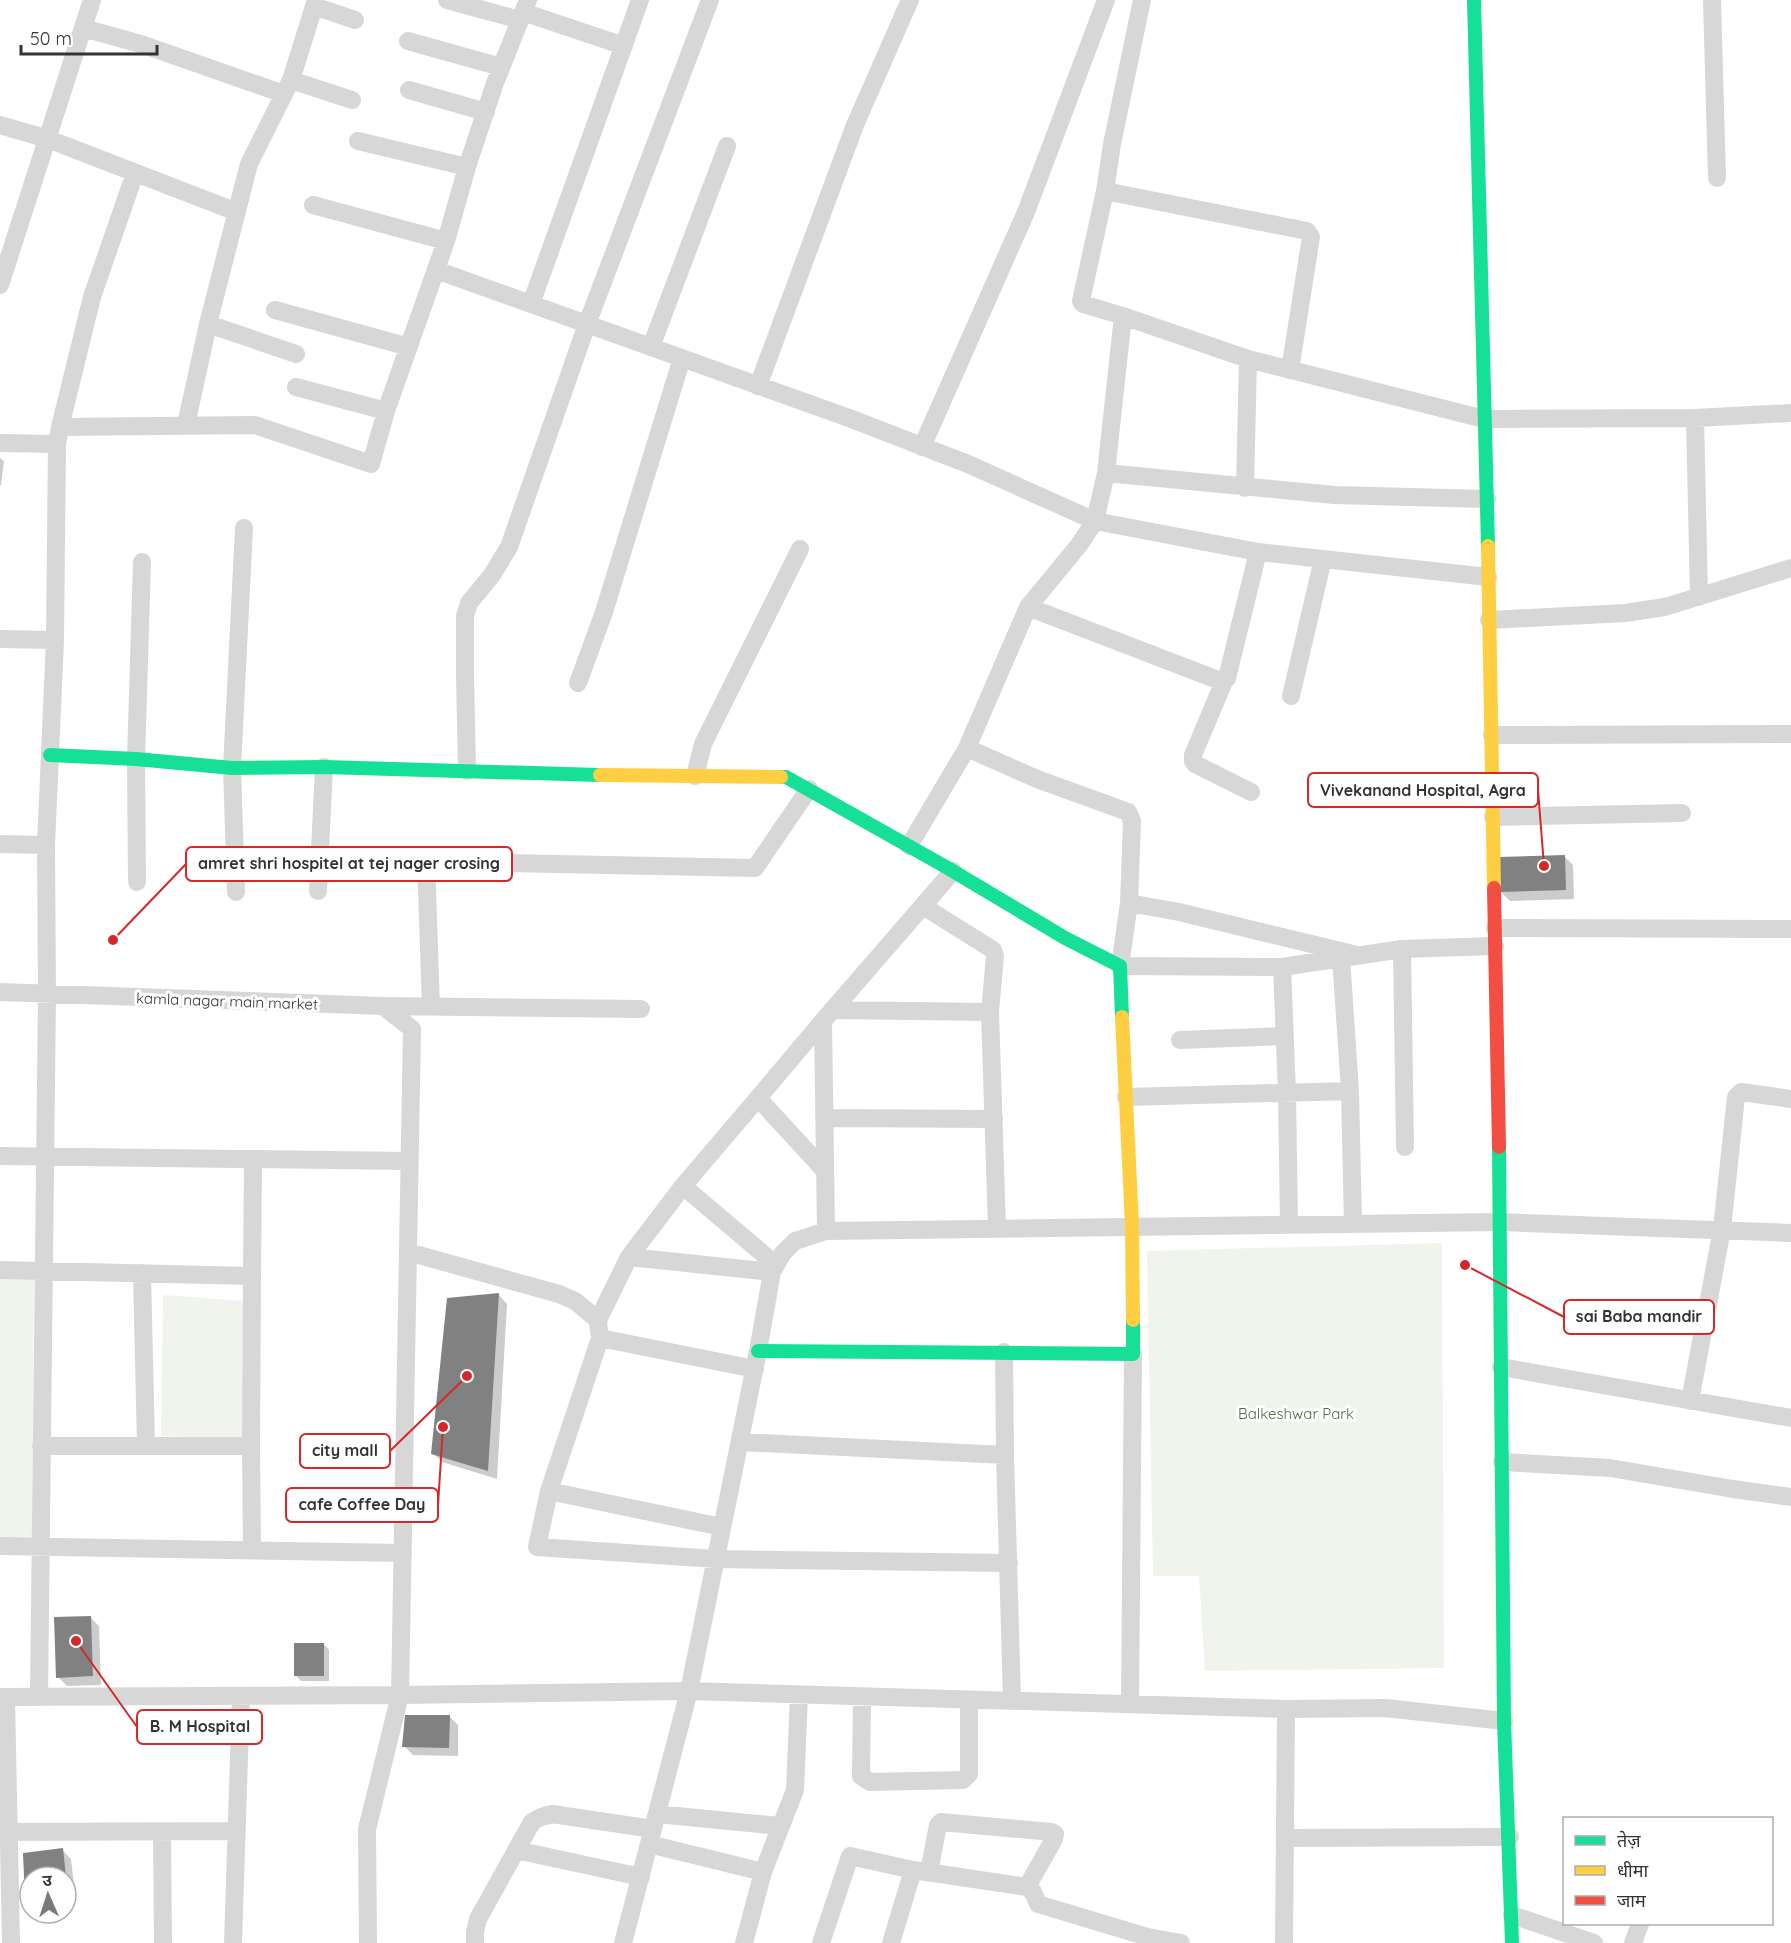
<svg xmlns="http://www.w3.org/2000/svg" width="1791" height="1943" viewBox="0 0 1791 1943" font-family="Quicksand,'Noto Sans Devanagari',sans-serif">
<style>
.green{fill:#f1f4ed}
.shadow{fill:#0003}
.building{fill:#818181}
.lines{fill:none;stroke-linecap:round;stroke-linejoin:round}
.street{stroke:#d7d7d7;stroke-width:18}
.fast{stroke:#16e098;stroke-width:14}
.slow{stroke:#ffcf43;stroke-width:14}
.jam{stroke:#f24e42;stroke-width:14}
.labels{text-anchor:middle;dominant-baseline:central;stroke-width:6;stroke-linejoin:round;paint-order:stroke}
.street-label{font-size:15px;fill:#333;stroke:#fff}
.park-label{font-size:15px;fill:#526d41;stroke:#fff}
.leader{fill:none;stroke:#d62828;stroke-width:2}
.callout-dot{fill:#d62828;stroke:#fff;stroke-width:2}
.callout{fill:#fff;stroke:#d62828;stroke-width:2}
.callout-label{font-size:16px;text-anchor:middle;font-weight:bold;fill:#333}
</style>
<rect width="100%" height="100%" fill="#fff"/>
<path class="green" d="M1442,1243L1444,1668L1205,1671L1199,1576H1153L1147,1251Z
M0,1278L34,1279L32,1539H0Z
M163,1295L245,1301L244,1439L161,1436Z"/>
<path class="shadow" d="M0,458L4,461L1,485H0Z
M1564,856L1573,865L1574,899L1510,901L1501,892Z
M499,1295L507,1304L497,1479L442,1462L433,1453Z
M90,1617L99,1626L101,1685L67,1686L58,1677Z
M324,1644L329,1650V1681H301L295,1675Z
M449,1716L458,1725V1756L413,1755L404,1746Z
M62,1850L71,1859L76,1903L66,1904V1877H30V1902L27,1899L24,1855Z"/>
<path class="building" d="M1565,855L1566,890L1499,892L1498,857Z
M499,1293L488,1471L431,1454L447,1298Z
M91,1616L93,1676L56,1678L54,1617Z
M294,1643H324V1676H294Z
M405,1715H450L449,1748L402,1747Z
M63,1848L66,1877H30V1899H25L23,1853Z"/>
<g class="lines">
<path class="street" d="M447,0L520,20
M1712,0L1717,178
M314,6L355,20
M523,12L624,46
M83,28L141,44L284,94
M408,41L501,67
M291,80L352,100
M409,90L486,112
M0,125L48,139L237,212
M358,141L467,167
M1105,191L1307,231L1311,237L1290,370
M313,205L446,241
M436,270L849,418L968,464L1095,521L1106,473L1334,495L1487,499
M0,285L92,0
M531,304L640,0
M275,310L409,347
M1123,316L1083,304L1081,301L1105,191L1112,144L1142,0
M208,324L296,354
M651,347L727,146
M758,386L855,125L910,0
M296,387L386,411
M1695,418L1699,597
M186,425L208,324L249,164L291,80L316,0
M60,427L92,297L135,173
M0,443L57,444
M922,447L1026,212L1106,0
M1106,473L1123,316L1248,359L1484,419L1695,418L1791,413
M1245,488L1248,359
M1258,552L1227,678L1218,680L1028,607L1079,545L1095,521L1258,552L1488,577
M1489,620L1625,613L1665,607L1791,568
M0,639L55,640L46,845L47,995L39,1697
M55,640L57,444L60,427L255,425L371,464L386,411L446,241L467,167L495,83L528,0
M1225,679L1193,755V761L1195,764L1251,792
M578,683L604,612L682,358
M1291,696L1323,559
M1492,735L1791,734
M967,748L1037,779L1128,812L1132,821L1129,903
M467,771L465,675V616L469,603L492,575L509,547L587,324L710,0
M695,776L703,744L800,549
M1493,817L1682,813
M0,844L46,845
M909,846L967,748L1028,607
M320,859L755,868L809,789
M426,860L431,1007
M137,882L136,759L142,562
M318,891L324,767
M236,892L232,768L244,528
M1495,928L1791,929
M1402,949L1405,1147
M1357,955L1179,912L1129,903L1120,966L1282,967L1402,949L1495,946
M1341,957L1350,1091L1353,1223
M1282,967L1287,1093L1289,1224
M0,992L383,1006L412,1029L400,1695L367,1829L368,1943
M383,1006L641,1009
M832,1010L990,1012L995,956L993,950L923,906
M990,1012L997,1228
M823,1021L758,1098L825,1171
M1180,1040L1284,1036
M1126,1097L1350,1091
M758,1098L683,1186L775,1264
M824,1118L994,1119
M0,1156L409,1161
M683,1186L629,1257L772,1272
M826,1231L823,1021L953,871
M408,1252L559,1294L575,1301L598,1320
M0,1270L252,1276L253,1159
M142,1273L146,1446
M599,1332L598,1320L629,1257
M1501,1367L1791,1418
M1690,1401L1722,1229L1736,1097L1741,1092L1791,1099
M740,1442L1005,1455L1004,1352
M41,1446H251L252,1276
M251,1446L252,1550
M1005,1455L1012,1700
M1502,1462L1610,1468L1733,1489L1791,1497
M549,1491L600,1338L755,1369
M722,1527L549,1491L537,1547L716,1559L1009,1563
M0,1546L403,1553
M0,1697L400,1695L689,1691L1286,1709L1385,1708L1504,1721
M6,1697L11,1943
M862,1697L861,1776L870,1782L963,1780L969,1774V1700
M1130,1704L1133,1354
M657,1814L780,1826
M0,1832L236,1831
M162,1832L163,1943
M1285,1838L1510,1837
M649,1844L763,1872
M516,1850L641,1877
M929,1872L938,1825L941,1822L1052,1832L1055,1834L1054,1839L1027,1887
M1512,1915L1594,1943
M233,1943L241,1696
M475,1943V1932L478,1919L532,1822L541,1817L552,1814L653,1829
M623,1943L689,1691L758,1351L772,1272L783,1253L795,1241L826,1231L1500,1222L1791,1233
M744,1943L763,1872L795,1790L799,1695
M821,1943L850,1856L913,1870L1027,1887L1033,1892L1038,1904L1148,1937L1181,1943
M891,1943L913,1870
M1284,1943L1286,1709
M1633,1943L1640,1924"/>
<path class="fast" d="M1474,0L1488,546
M50,755L136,759L232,768L324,767L600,775
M781,777H786L946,867L1065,938L1120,966L1122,1017
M1499,1147L1504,1721L1512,1943
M758,1351L1133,1354V1320"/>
<path class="slow" d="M1488,546L1494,888
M600,775L781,777
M1122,1017L1132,1225L1133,1320"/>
<path class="jam" d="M1494,888L1499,1147"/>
</g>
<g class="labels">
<g class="street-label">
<text transform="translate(227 1001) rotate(2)">kamla nagar main market</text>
</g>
<g class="park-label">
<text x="1296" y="1413">Balkeshwar Park</text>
</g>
</g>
<path class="leader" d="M1544 866L1538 790M113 940L186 864M1465 1265L1564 1317M467 1376L390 1451M443 1427L438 1505M76 1641L137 1727"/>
<g class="callout-dot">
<circle cx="1544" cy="866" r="6"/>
<circle cx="113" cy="940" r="6"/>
<circle cx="1465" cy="1265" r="6"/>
<circle cx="467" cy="1376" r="6"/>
<circle cx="443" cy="1427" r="6"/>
<circle cx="76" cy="1641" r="6"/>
</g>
<g class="callout">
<rect x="1308" y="773" width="230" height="34" rx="6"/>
<rect x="186" y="847" width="326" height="34" rx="6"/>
<rect x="1564" y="1300" width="150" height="34" rx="6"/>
<rect x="300" y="1434" width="90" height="34" rx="6"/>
<rect x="286" y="1488" width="152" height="34" rx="6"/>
<rect x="137" y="1710" width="125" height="34" rx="6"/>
</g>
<g class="callout-label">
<text x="1423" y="796">Vivekanand Hospital, Agra</text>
<text x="349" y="869">amret shri hospitel at tej nager crosing</text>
<text x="1639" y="1322">sai Baba mandir</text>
<text x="345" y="1456">city mall</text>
<text x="362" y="1510">cafe Coffee Day</text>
<text x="200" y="1732">B. M Hospital</text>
</g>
<rect x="1563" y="1817" width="210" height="108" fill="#ffffff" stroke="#adadad" stroke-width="1.5"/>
<rect x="1575" y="1836" width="30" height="9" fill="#16e098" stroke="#adadad" stroke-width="1.5"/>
<text x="1617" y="1847" font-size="18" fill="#333333">तेज़</text>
<rect x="1575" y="1866" width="30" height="9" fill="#ffcf43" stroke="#adadad" stroke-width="1.5"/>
<text x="1617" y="1877" font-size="18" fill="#333333">धीमा</text>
<rect x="1575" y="1896" width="30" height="9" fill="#f24e42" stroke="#adadad" stroke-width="1.5"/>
<text x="1617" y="1907" font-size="18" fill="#333333">जाम</text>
<g transform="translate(48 1895) rotate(357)"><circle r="28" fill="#ffffff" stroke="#adadad" stroke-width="1.5"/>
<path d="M0-4.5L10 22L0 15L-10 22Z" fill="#7a7a7a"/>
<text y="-9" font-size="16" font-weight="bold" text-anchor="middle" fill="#333333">उ</text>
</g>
<path d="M21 45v9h136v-9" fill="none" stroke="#333333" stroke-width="3"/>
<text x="30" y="45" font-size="18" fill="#333333" stroke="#ffffff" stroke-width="4.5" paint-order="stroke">50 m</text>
</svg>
